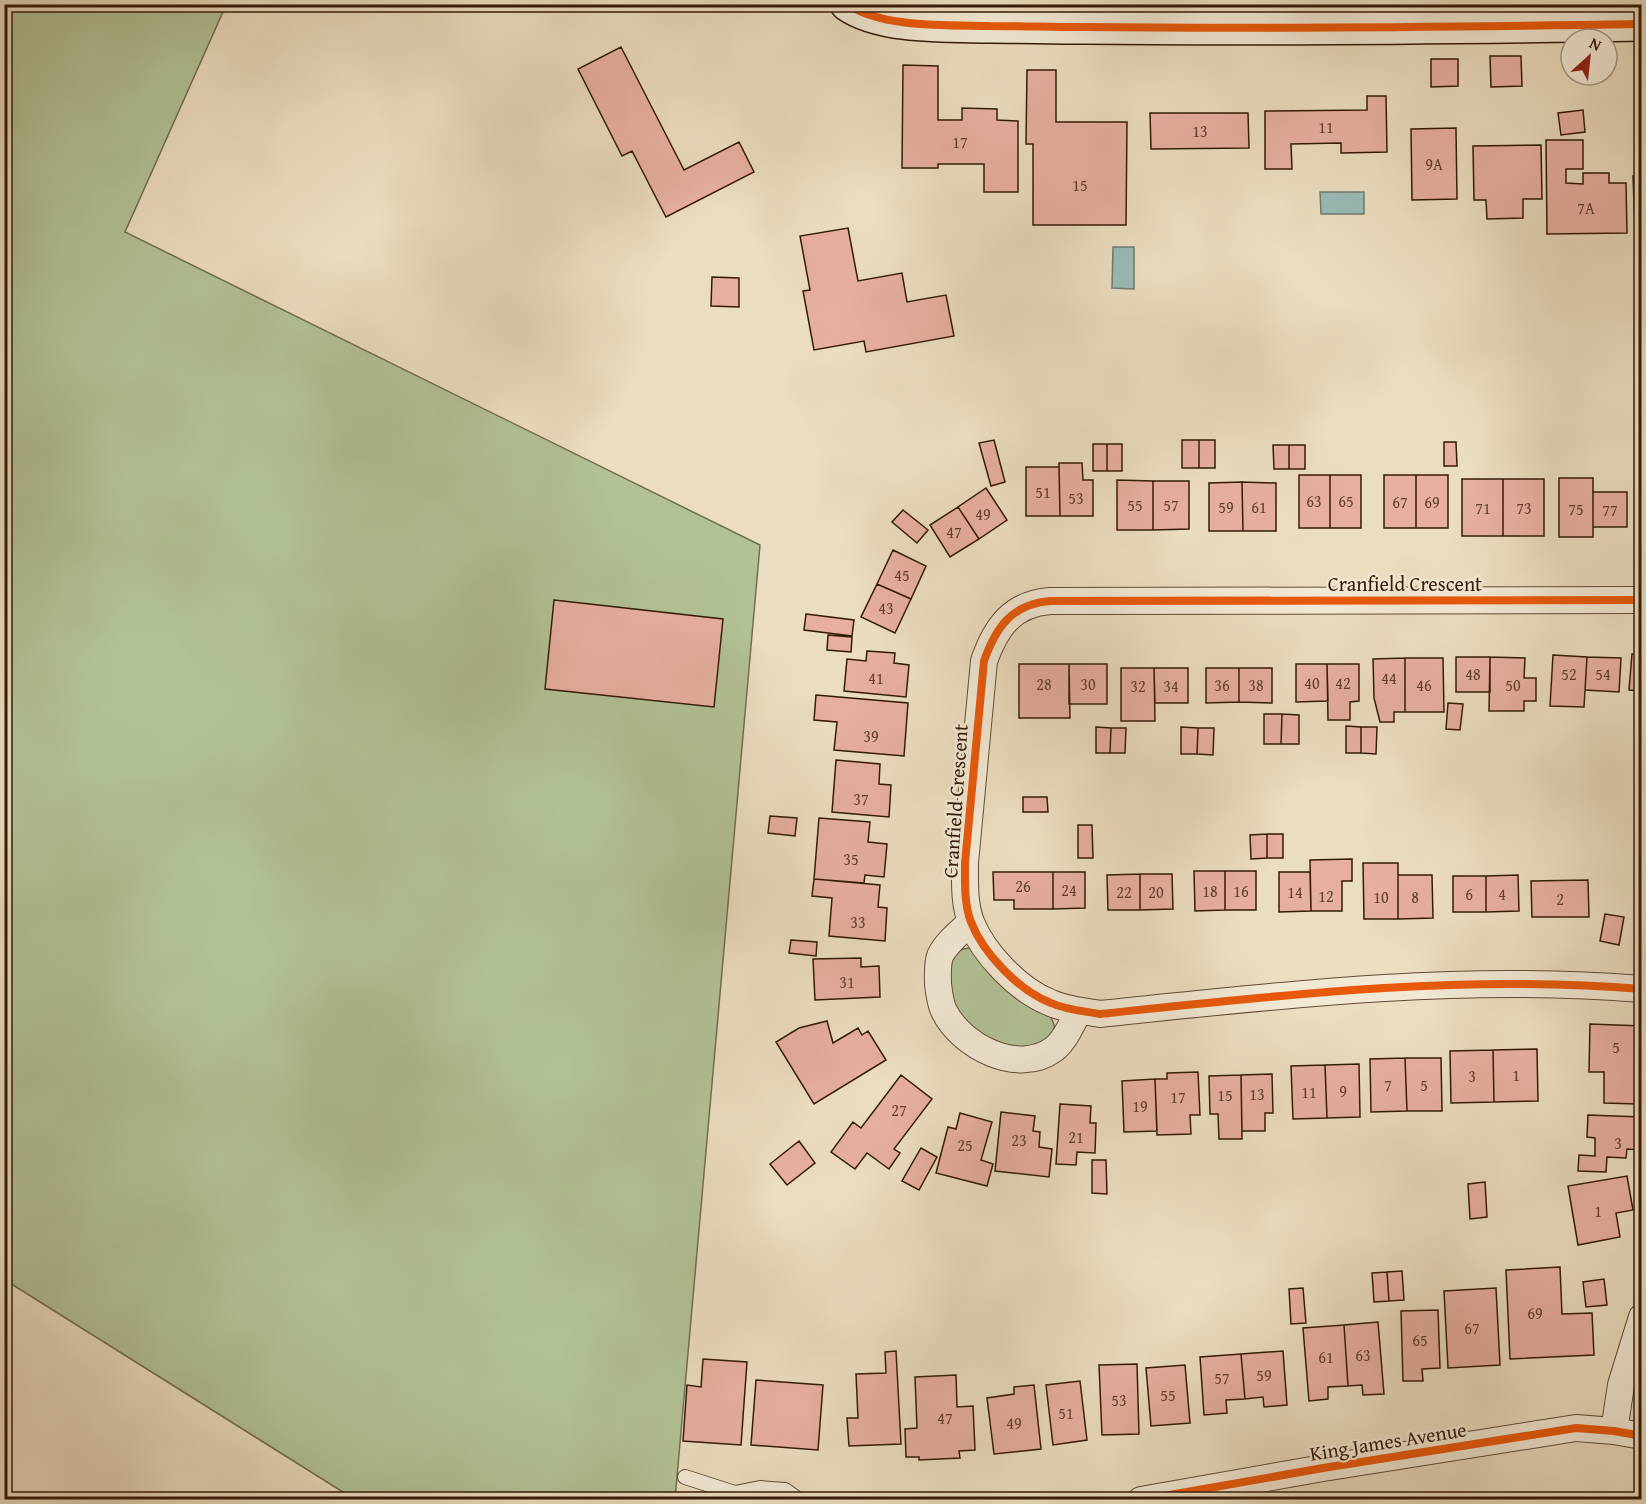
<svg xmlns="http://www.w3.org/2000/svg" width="1646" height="1504" viewBox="0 0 1646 1504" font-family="'Gentium Book Plus',serif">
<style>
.green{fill:#b2c296;stroke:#736e4e;stroke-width:1.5}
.water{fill:#99bbb6;stroke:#717b70;stroke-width:1.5}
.building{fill:#e7afa0;stroke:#341b07;stroke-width:1.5}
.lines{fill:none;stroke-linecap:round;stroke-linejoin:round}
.lane-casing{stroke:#624c35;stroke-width:16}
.street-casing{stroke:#624c35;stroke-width:28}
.secondary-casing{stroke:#341b07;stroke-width:36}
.lane{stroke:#f2e9d5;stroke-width:14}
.street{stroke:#f2e9d5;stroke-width:26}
.secondary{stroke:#f2e9d5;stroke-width:33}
.cycleway-casing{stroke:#f2e9d5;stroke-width:11}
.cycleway{stroke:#e8590c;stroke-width:8}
.labels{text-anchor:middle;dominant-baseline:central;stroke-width:4.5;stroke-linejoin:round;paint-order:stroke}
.number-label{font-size:16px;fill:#61402d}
.street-label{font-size:20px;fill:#341b07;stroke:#f2e9d5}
</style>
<rect width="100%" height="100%" fill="#ebddbf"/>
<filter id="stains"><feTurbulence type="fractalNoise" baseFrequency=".00333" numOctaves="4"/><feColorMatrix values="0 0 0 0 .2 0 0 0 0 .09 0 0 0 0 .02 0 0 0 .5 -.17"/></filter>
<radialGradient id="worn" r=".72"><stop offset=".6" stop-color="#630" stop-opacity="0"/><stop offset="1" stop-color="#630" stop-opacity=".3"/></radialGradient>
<path class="green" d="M4,5H226L125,232L760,545L675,1499H354L5,1280Z
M969,948L975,951L1050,1016C1051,1017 1054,1024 1054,1025C1057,1046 1020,1050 1006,1047C998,1045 978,1035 972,1031C966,1026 958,1016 955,1009C949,999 950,984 950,973C950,957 952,950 969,948Z"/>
<path class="water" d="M1320,192H1364V214H1321Z
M1113,247H1134V289L1112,288Z"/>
<path class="building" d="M621,47L684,170L739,142L754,172L666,217L632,151L622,156L578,69Z
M1490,56H1521L1522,86L1491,87Z
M1431,59H1458V86L1431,87Z
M903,65L938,66V120H962V108L997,109V120L1018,121V192H984V164H938V168H902Z
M1027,70H1056V122H1127L1126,225H1033V144H1026Z
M1367,96H1386L1387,152L1341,153V143L1291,144L1292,169H1265V111L1367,110Z
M1583,110L1585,132L1561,135L1558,113Z
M1150,113H1248L1249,148L1151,149Z
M1456,128L1457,199L1412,200L1411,129Z
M1546,140H1583V169H1566V183L1583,184V173H1609V183H1626L1627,233L1547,234Z
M1541,145L1542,199H1523V218L1487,219L1486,200H1474L1473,146Z
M1633,176H1642V229H1635Z
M848,228L858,281L902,273L907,302L946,295L954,336L866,352L864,341L814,350L803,291L810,290L800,236Z
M712,277L739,278V307L711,306Z
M994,440L1005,482L991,486L979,443Z
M1182,440H1199V468H1182Z
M1199,440H1215V468H1199Z
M1444,442H1456L1457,466H1444Z
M1093,444H1107V471H1093Z
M1107,444H1122V471H1107Z
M1273,445H1289V469H1274Z
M1289,445H1305V469H1289Z
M1059,463H1082L1083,480H1093V516H1060Z
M1026,467H1059L1060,516H1026Z
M1299,475H1330V528H1299Z
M1330,475H1361V528H1330Z
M1384,475H1416V528H1384Z
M1416,475H1448V528H1416Z
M1559,478H1593V537H1559Z
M1462,479H1503V536H1462Z
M1503,479H1544V536H1503Z
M1117,480L1153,481V530H1117Z
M1153,481H1189V529L1153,530Z
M1242,482L1243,531H1209V483Z
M1242,482L1276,483V531H1243Z
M986,488L1007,520L979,539L958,507Z
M1593,492H1627V527H1593Z
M958,507L979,539L950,557L930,525Z
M903,510L928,530L917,543L892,522Z
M893,550L926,566L911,599L877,584Z
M877,584L911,599L895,633L861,617Z
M554,600L723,619L714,707L545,689Z
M806,614L854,620L852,636L804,630Z
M828,635L852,637L851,652L827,650Z
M867,651L895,653L894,663L909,665L906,697L844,691L847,659L866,661Z
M1632,654H1642V691L1629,690Z
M1553,655L1587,657L1584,707L1550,706Z
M1456,657H1490V692H1456Z
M1490,657L1525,658L1524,678H1536V701H1524V711H1489Z
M1587,657L1621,658L1619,692L1585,690Z
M1405,658H1443L1444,712H1405Z
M1405,658V712H1394V722H1380L1374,698L1373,659Z
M1019,664H1069L1070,718H1019Z
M1069,664H1107V704H1069Z
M1296,664H1327L1328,701L1296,702Z
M1327,664H1359V701L1350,702V720H1328Z
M1121,668H1154L1155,721H1121Z
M1154,668H1188V703H1155Z
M1206,668H1239V702L1206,703Z
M1239,668H1272V703L1239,702Z
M816,695L908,703L904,756L834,750L837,722L814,720Z
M1448,703L1463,704L1460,730L1446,729Z
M1264,714H1282L1281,744H1264Z
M1282,714L1299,715V744H1281Z
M1346,726L1361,727V753H1346Z
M1096,727L1111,728L1110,753H1096Z
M1181,727L1198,728L1197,754H1181Z
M1361,727H1377L1376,754L1361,753Z
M1111,728H1126L1125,753H1110Z
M1198,728H1214L1213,755L1197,754Z
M836,760L880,764L879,784L891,785L889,817L832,812Z
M1023,797H1047L1048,812H1023Z
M770,816L797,818L795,836L768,833Z
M819,818L870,822L868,842L887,844L884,877L865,875L864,883L814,879Z
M1078,825H1092L1093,858H1078Z
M1267,834V858L1251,859L1250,835Z
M1267,834H1283V858H1267Z
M1352,859V881H1342V911H1311L1310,860Z
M1363,863H1398V919H1364Z
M1194,871H1225V910L1195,911Z
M1225,871H1256V910H1225Z
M993,872H1053V909H1014V900H994Z
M1053,872H1085V908L1053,909Z
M1279,872H1310L1311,911L1279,912Z
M1140,874V910H1108L1107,875Z
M1140,874H1172L1173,909L1140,910Z
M1398,875H1432L1433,918L1398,919Z
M1518,875L1519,911L1486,912V876Z
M1453,876H1486V912H1453Z
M814,879L880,885L878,907L887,908L885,941L829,936L832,898L812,896Z
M1588,880L1589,917H1532L1531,881Z
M1605,914L1624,917L1619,945L1600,941Z
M791,940L817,942L816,956L789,953Z
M861,958V967L879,966L880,997L815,1000L813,959Z
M827,1021L833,1043L858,1028L862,1035L868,1031L886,1060L814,1104L776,1042L799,1028Z
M1590,1024L1642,1026V1068H1638L1637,1104L1604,1103V1072H1589Z
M1537,1049L1538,1101L1494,1102L1493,1050Z
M1493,1050L1494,1102L1451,1103L1450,1051Z
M1405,1058L1407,1111L1371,1112L1370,1059Z
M1405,1058H1441L1442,1111H1407Z
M1359,1064L1360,1117L1327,1118L1325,1065Z
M1325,1065L1327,1118L1293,1119L1291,1066Z
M1198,1072L1200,1115H1190L1191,1134L1157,1135L1155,1079H1167V1073Z
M1272,1074L1273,1113H1265V1131H1242L1241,1075Z
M901,1075L932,1099L894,1149L900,1153L889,1169L867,1153L855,1169L831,1152L853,1122L861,1128Z
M1241,1075L1242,1139H1219L1218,1114H1210L1209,1076Z
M1155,1079L1157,1131L1124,1132L1122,1081Z
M1060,1104L1091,1106L1090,1123H1096L1095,1153L1077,1152L1076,1165L1056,1164Z
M1001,1112L1035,1116L1033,1131L1040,1132L1039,1147L1052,1149L1049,1177L995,1171Z
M960,1113L992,1122L981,1160L993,1164L987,1186L936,1173L948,1127L956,1129Z
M1588,1115L1642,1117V1150L1627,1149L1626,1158L1607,1157L1606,1172L1578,1171L1579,1155L1595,1156V1138L1587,1137Z
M799,1141L815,1163L787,1185L770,1164Z
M921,1148L937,1157L919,1190L902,1181Z
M1092,1160H1106L1107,1194L1092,1193Z
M1627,1176L1633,1210L1616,1213L1620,1237L1578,1245L1568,1186Z
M1485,1182L1487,1217L1470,1219L1468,1184Z
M1560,1267L1562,1314L1592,1313L1594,1355L1510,1359L1506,1270Z
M1402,1271L1404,1300L1389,1301L1387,1272Z
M1387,1272L1389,1301L1374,1302L1372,1273Z
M1604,1279L1607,1305L1586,1307L1583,1282Z
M1303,1288L1306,1323L1291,1324L1289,1289Z
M1496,1288L1500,1365L1448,1368L1444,1291Z
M1438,1310L1440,1368L1422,1369L1423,1381H1403L1401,1311Z
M1378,1322L1384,1394L1363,1395L1362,1385L1348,1386L1344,1325Z
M1344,1325L1348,1386L1328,1387V1399L1309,1401L1303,1328Z
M896,1351L901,1444L849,1446L847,1418H858L856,1374L886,1373L885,1352Z
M1283,1351L1287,1405L1264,1407L1263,1397L1245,1399L1241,1354Z
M1241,1354L1245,1399L1226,1400L1227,1413L1204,1415L1200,1357Z
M703,1359L747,1362L741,1445L683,1441L687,1385L701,1387Z
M1137,1364L1139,1434L1102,1435L1099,1365Z
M1185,1365L1190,1423L1151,1426L1146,1368Z
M956,1375L957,1407L973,1406L975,1450L959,1451L960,1458L919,1460V1457H906L905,1429L917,1428L915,1377Z
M756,1380L823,1385L818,1450L751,1445Z
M1080,1381L1087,1440L1053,1445L1046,1385Z
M1034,1385L1041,1449L994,1454L987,1398L1014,1394V1387Z"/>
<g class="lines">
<defs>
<path id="lane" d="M685,1477L735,1493L760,1488L785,1490L799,1500"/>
<path id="street" d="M1642,600L1050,601C1012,604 996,627 984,661L965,863C965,882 964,904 971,922C983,953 1019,991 1051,1003C1066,1010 1084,1011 1100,1014C1280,995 1461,974 1642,989
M971,922C960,932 946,943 940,956C937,965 938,975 938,984C939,992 940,1003 944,1011C961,1046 1018,1076 1054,1049C1065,1041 1072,1023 1079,1011
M1614,1431L1621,1385L1642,1317
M1141,1500L1323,1468L1576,1428L1614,1431L1642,1436"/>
<path id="secondary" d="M847,4C881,28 948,25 989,26C1020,26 1052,27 1084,27C1270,29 1456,27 1642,24"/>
</defs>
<use href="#lane" class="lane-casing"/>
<use href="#street" class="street-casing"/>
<use href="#secondary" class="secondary-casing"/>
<use href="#lane" class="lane"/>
<use href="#street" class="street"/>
<use href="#secondary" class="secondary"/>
<defs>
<path id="cycleway" d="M847,4C881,28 948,25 989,26C1020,26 1052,27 1084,27C1270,29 1456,27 1642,24
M1642,600L1050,601C1012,604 996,627 984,661L965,863C965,882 964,904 971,922C983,953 1019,991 1051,1003C1066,1010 1084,1011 1100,1014C1280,995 1461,974 1642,989
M1141,1500L1323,1468L1576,1428L1614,1431L1642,1436"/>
</defs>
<use href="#cycleway" class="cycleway-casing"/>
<use href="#cycleway" class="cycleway"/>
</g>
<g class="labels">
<g class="number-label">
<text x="1326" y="127">11</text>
<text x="1200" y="131">13</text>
<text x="960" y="142">17</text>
<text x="1434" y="164">9A</text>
<text x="1080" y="185">15</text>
<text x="1586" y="208">7A</text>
<text x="1043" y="492">51</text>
<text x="1076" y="498">53</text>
<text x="1314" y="501">63</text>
<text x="1346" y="501">65</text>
<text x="1400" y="502">67</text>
<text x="1432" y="502">69</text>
<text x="1135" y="505">55</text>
<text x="1171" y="505">57</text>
<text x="1226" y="507">59</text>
<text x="1259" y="507">61</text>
<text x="1483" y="508">71</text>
<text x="1524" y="508">73</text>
<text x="1576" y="509">75</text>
<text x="1610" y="510">77</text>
<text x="983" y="514">49</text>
<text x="954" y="532">47</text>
<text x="902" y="575">45</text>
<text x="886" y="608">43</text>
<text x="1473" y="674">48</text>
<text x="1569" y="674">52</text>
<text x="1603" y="674">54</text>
<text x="876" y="678">41</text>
<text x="1389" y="678">44</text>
<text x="1312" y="683">40</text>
<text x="1343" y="683">42</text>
<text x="1044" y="684">28</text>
<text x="1088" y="684">30</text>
<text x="1222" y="685">36</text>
<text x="1256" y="685">38</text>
<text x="1424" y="685">46</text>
<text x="1513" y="685">50</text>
<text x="1138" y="686">32</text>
<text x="1171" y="686">34</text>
<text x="871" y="736">39</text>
<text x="861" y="799">37</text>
<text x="851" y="859">35</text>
<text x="1023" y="886">26</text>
<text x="1069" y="890">24</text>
<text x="1210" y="891">18</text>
<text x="1241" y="891">16</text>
<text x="1124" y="892">22</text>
<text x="1156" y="892">20</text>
<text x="1295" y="892">14</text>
<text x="1469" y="894">6</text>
<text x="1502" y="894">4</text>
<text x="1326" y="896">12</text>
<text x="1381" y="897">10</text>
<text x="1415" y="897">8</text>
<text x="1560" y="899">2</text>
<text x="858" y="922">33</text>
<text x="847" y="982">31</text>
<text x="1616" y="1047">5</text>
<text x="1516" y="1075">1</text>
<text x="1472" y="1076">3</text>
<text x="1388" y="1085">7</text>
<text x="1424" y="1085">5</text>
<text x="1343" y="1091">9</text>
<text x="1309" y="1092">11</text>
<text x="1257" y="1094">13</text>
<text x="1225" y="1095">15</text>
<text x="1178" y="1097">17</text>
<text x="1140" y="1106">19</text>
<text x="899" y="1110">27</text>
<text x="1076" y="1137">21</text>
<text x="1019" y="1140">23</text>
<text x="1618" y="1143">3</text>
<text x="965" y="1145">25</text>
<text x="1598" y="1211">1</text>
<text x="1535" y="1313">69</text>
<text x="1472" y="1328">67</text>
<text x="1420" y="1340">65</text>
<text x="1363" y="1355">63</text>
<text x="1326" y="1357">61</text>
<text x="1264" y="1375">59</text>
<text x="1222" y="1378">57</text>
<text x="1168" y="1395">55</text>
<text x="1119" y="1400">53</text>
<text x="1066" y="1413">51</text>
<text x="945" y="1418">47</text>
<text x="1014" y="1423">49</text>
</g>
<g class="street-label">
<text x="1405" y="583">Cranfield Crescent</text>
<text transform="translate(955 801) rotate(-86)">Cranfield Crescent</text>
<text transform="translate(1388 1441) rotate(-9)">King James Avenue</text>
</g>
</g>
<rect width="1646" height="1504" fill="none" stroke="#ebddbf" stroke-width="24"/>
<rect x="6" y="6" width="1634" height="1492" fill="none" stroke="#341b07" stroke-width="3"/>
<rect x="12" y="12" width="1622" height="1480" fill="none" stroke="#341b07" stroke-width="1.5"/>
<g transform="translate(1589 57) rotate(27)"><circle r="28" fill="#f2e9d5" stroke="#a69783" stroke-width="1.5"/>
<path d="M0-4.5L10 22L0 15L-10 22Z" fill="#8f2418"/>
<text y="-9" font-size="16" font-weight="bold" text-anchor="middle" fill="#341b07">N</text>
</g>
<rect width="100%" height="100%" filter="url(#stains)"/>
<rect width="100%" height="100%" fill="url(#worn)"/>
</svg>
